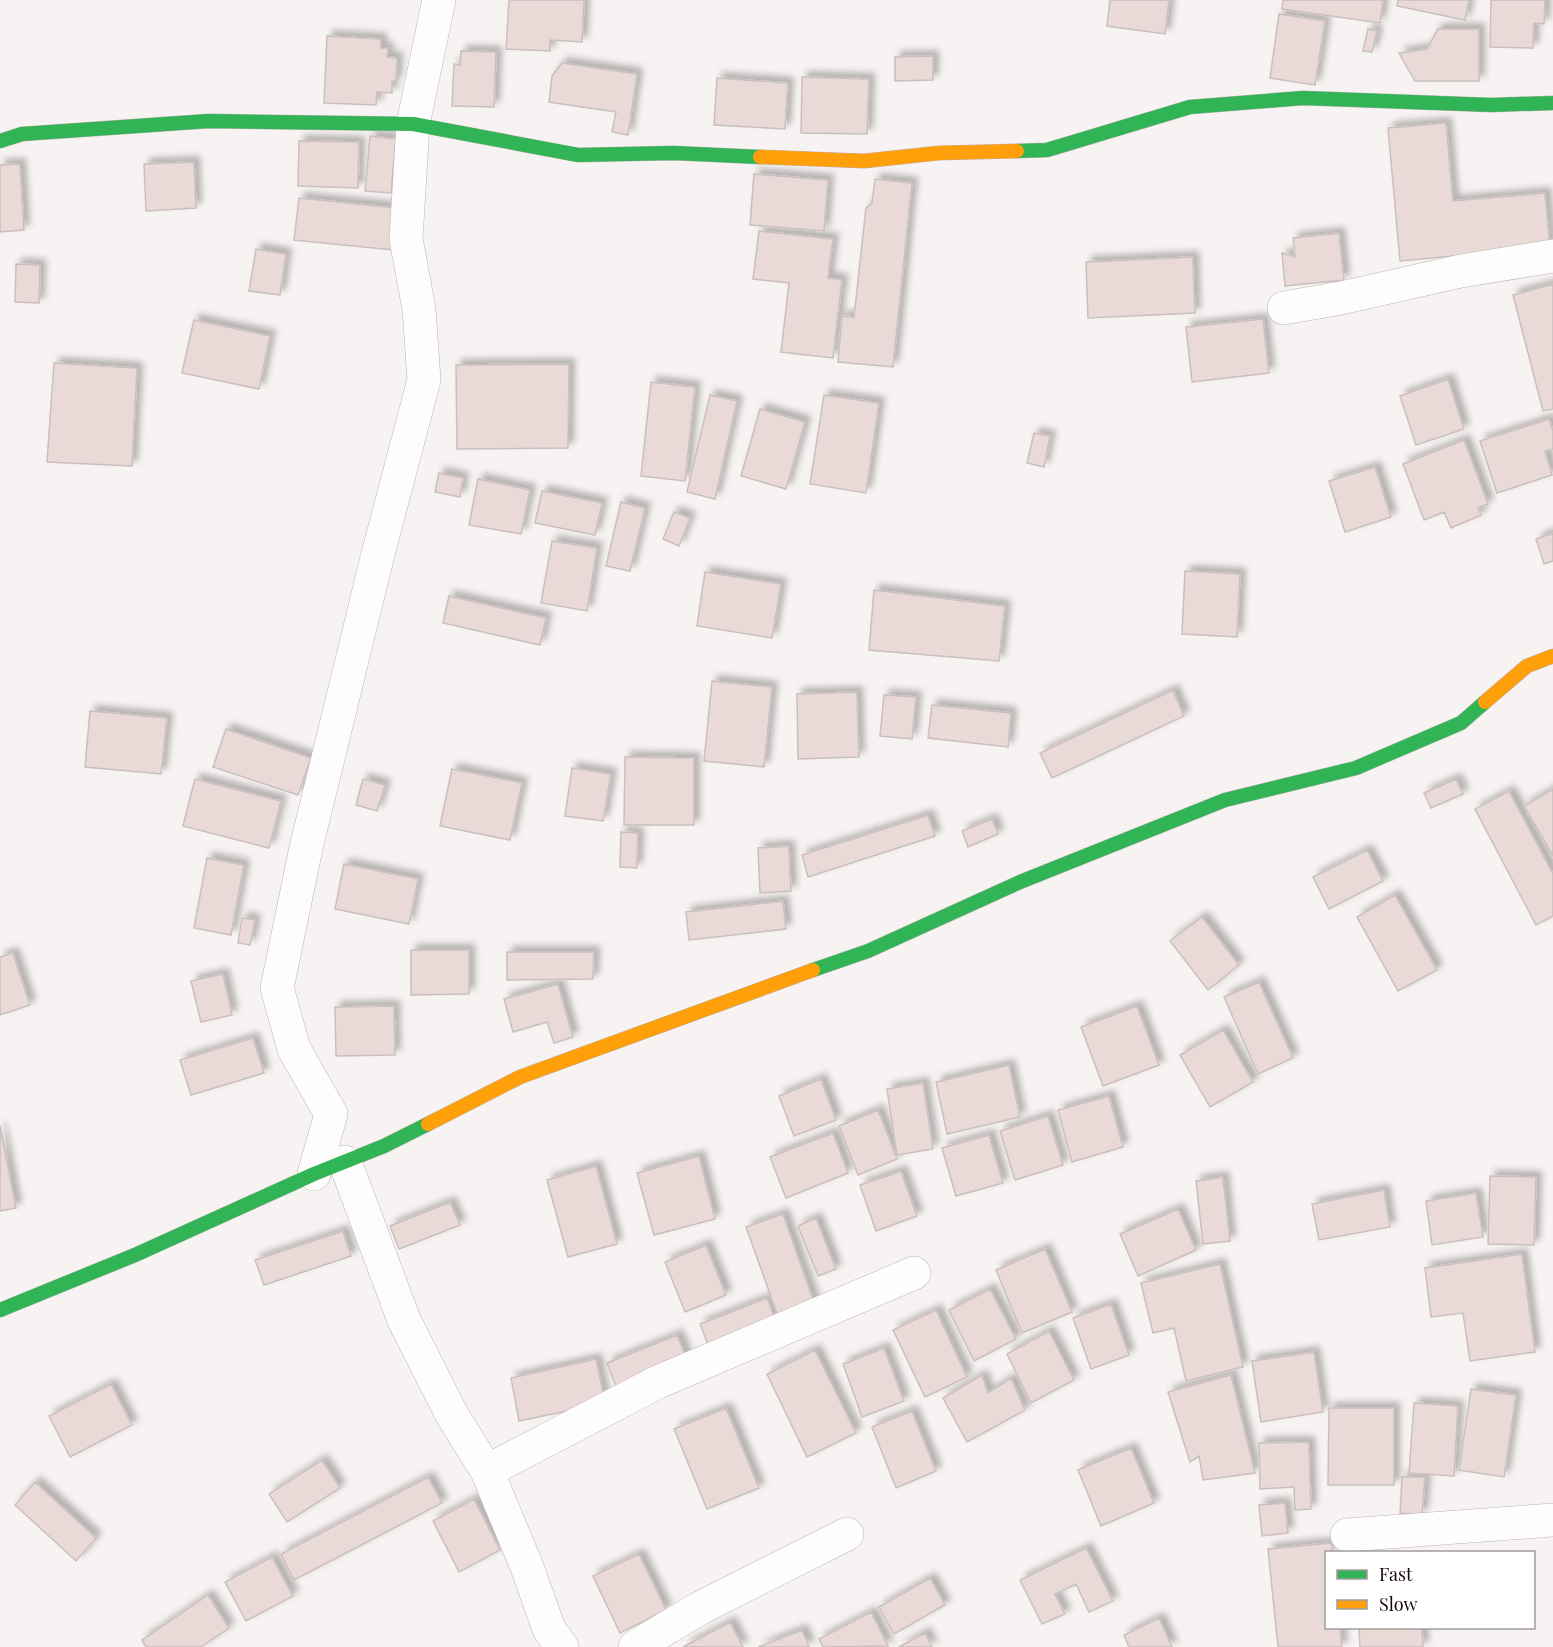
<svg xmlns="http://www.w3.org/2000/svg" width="1553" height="1647" viewBox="0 0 1553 1647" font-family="'Playfair Display',serif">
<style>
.building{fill:#eadad7;stroke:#c9bfbe;stroke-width:1.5;filter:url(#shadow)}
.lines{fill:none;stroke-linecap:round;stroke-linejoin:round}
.street-casing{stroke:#bdb3b2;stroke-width:34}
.fast-casing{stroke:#bdb3b2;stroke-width:15}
.slow-casing{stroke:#bdb3b2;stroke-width:15}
.street{stroke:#fefdfd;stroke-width:33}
.fast{stroke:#30b455;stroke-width:14}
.slow{stroke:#ff9f0a;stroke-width:14}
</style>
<defs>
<filter id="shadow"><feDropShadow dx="5.5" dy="-5.5" stdDeviation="3" flood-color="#0004"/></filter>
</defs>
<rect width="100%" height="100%" fill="#f8f3f3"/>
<path class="building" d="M509,0H584L582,42L550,40V51L506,49Z
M1110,0H1169L1165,34L1107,26Z
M1283,0H1383L1380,23L1282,9Z
M1398,0H1469L1465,20L1397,6Z
M1491,0H1545L1544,24L1534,23L1533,48L1490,47Z
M1279,14L1325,21L1315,85L1270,78Z
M1368,29L1377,31L1372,52L1363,51Z
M1438,29H1479V81H1415L1399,53L1427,49Z
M327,36L381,39V48H388L387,57L397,58L396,81H392V93L377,92L376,105L324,103Z
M461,51L496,52L494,107L452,106L454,64L460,65Z
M933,56V80L895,81V57Z
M562,63L637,74L628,135L612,132L616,112L549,102L552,76Z
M802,77L869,79L867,134L801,133Z
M717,78L788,83L785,129L714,125Z
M1446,123L1453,201L1545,193L1550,247L1400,261L1388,128Z
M370,136L396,139L391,193L365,191Z
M299,141L359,142L358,188L298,186Z
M194,162L196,208L146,211L144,164Z
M20,164L24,230L0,232V165Z
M754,174L828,180L824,231L750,225Z
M875,179L912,183L893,367L838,362L842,316L854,317L866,208L872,203Z
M299,198L397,208L393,250L294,240Z
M759,231L833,239L828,278L842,280L833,358L781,352L789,283L753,279Z
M1339,233L1344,280L1285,286L1282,253L1295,257L1293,238Z
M256,249L286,254L280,295L249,291Z
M1193,257L1195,313L1088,318L1086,262Z
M16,264L40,265L39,303L15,302Z
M1553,284V409L1543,411L1513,295Z
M1263,319L1269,373L1192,382L1186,327Z
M194,320L270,336L259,389L182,373Z
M54,363L137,368L132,466L47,462Z
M569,364L568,448L457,449L456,365Z
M1448,379L1464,429L1416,445L1400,396Z
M651,382L695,387L685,481L641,476Z
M710,395L737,401L715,499L687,492Z
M824,395L879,403L866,493L810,484Z
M760,409L805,422L786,489L741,476Z
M1549,419L1553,431V449L1545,451L1552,475L1497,493L1480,441Z
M1034,433L1050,436L1044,467L1027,463Z
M1464,440L1488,504L1478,508L1481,515L1451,528L1444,512L1424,520L1403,464Z
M1375,467L1391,517L1345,532L1329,481Z
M439,473L463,478L460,497L435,492Z
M478,479L530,490L521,534L469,525Z
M542,491L602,503L595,535L535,523Z
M621,502L645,508L630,571L606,566Z
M674,512L690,518L679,546L663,539Z
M1553,533V561L1544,564L1536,539Z
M552,541L597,548L587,611L541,603Z
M1185,571L1240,574L1237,637L1182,634Z
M705,572L781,584L772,638L697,626Z
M874,590L1005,606L999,661L869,650Z
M449,596L546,618L540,645L443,623Z
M712,681L772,687L764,767L704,761Z
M1173,690L1184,716L1052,778L1040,753Z
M857,692L859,757L798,759L797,694Z
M884,695L916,697L912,739L880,736Z
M932,705L1011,713L1008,747L928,738Z
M90,711L167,718L161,774L85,767Z
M226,729L311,758L298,795L213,767Z
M625,757L694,758V825H624Z
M572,768L611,774L603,821L565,816Z
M452,769L522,783L510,840L440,826Z
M195,779L281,801L269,848L183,826Z
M363,779L385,785L377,811L356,805Z
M1456,779L1463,794L1431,808L1424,793Z
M1553,789V856L1524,806Z
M1509,791L1553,874V916L1536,925L1475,809Z
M928,815L935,836L808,877L802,855Z
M992,819L998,834L968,847L962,831Z
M621,832L638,833L637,868L620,867Z
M789,846L791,891L760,893L758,848Z
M1367,850L1383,881L1329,909L1313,877Z
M207,858L244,865L231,935L194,928Z
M344,864L418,879L409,924L335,909Z
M1395,895L1437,970L1398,991L1357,917Z
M783,901L786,929L689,940L686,912Z
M1202,917L1239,965L1208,990L1170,941Z
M242,918L255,920L250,945L238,943Z
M411,950H469V994L411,995Z
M507,952H594L593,979L507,980Z
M13,953L30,1005L0,1015V957Z
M223,974L232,1015L201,1022L191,981Z
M1259,982L1293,1058L1258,1074L1224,997Z
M558,984L573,1037L554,1043L547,1022L513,1032L504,999Z
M394,1006L395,1055L336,1056L335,1007Z
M1137,1006L1159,1065L1103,1086L1081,1027Z
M1223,1030L1253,1082L1210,1107L1180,1055Z
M253,1038L264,1073L191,1095L180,1060Z
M1009,1065L1020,1117L947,1134L936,1082Z
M821,1079L836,1120L794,1136L779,1096Z
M923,1083L933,1149L897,1155L887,1089Z
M1109,1096L1123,1147L1072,1162L1058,1110Z
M878,1110L897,1159L858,1175L839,1126Z
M1048,1116L1063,1165L1015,1180L1000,1131Z
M0,1126L16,1208L0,1211Z
M833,1133L848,1173L786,1198L770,1157Z
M989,1135L1003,1183L956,1196L942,1148Z
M699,1156L715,1219L654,1235L637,1173Z
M596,1166L617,1244L568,1257L547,1180Z
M901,1171L917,1216L876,1231L860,1185Z
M1490,1176L1536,1177L1534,1245L1488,1244Z
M1223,1177L1230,1241L1203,1244L1196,1181Z
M1384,1190L1390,1227L1319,1240L1312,1204Z
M1476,1193L1483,1237L1432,1245L1426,1201Z
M450,1202L460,1225L399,1249L390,1226Z
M1178,1209L1196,1250L1138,1276L1120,1234Z
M783,1214L816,1308L780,1322L746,1227Z
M816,1218L836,1269L818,1276L798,1226Z
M343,1231L351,1256L264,1285L255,1260Z
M706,1245L726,1295L685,1312L665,1262Z
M1045,1249L1072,1312L1022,1333L996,1270Z
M1522,1254L1535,1352L1470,1361L1463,1313L1431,1317L1425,1268Z
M1220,1264L1243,1367L1186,1381L1174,1328L1153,1333L1141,1283Z
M990,1289L1016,1339L974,1361L949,1310Z
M767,1298L780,1332L713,1358L700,1324Z
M1111,1304L1129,1355L1091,1369L1073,1318Z
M936,1310L967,1377L925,1397L893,1330Z
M1049,1331L1074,1380L1031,1403L1007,1354Z
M677,1335L689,1364L618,1392L607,1363Z
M884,1348L904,1401L862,1417L843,1364Z
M815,1350L856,1433L807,1457L767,1374Z
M1314,1352L1323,1412L1261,1422L1252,1361Z
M596,1359L605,1403L519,1421L511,1378Z
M982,1375L988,1393L1011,1378L1025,1410L967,1442L943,1398Z
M1231,1375L1255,1473L1203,1480L1199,1456L1190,1462L1168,1392Z
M111,1384L132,1425L70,1457L49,1416Z
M1471,1389L1516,1395L1504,1477L1459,1470Z
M1414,1403L1458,1406L1454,1476L1409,1473Z
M726,1408L759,1488L707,1509L674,1429Z
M1329,1408H1394V1485H1328Z
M912,1411L936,1471L896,1488L872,1427Z
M1309,1442L1311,1509L1295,1510L1294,1487L1260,1489L1259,1443Z
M1131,1448L1154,1503L1101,1526L1078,1470Z
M322,1460L340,1488L287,1522L269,1494Z
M428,1477L442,1503L294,1580L281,1554Z
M1402,1477H1425L1422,1515L1400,1513Z
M35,1482L96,1538L76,1561L15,1505Z
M474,1499L500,1550L459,1572L433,1521Z
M1285,1503L1288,1533L1262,1536L1259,1505Z
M1331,1543L1332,1552H1326V1628H1340L1342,1647H1278L1268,1549Z
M1086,1548L1113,1601L1089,1612L1076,1584L1055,1594L1065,1614L1042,1624L1020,1580Z
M639,1554L666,1610L620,1633L593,1576Z
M272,1557L293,1596L246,1621L225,1582Z
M930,1578L945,1605L894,1634L879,1607Z
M208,1595L229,1628L201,1647H146L142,1640Z
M871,1612L888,1646L823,1647L819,1639Z
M1159,1618L1172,1647H1129L1124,1635Z
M730,1622L743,1647H683Z
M1359,1628H1422L1423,1647H1360Z
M802,1630L809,1647H758Z
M925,1633L932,1647H899Z"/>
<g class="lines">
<defs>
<path id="street" d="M1284,308L1341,298L1461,271L1553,256
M345,1162L404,1320L452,1415L487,1471L527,1567L549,1629L562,1647
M314,1174L331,1114L294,1049L277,988L306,848L378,554L424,380L419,309L406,239L413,124L439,0
M487,1471L658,1382L914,1273
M1347,1535L1553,1520
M635,1647L700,1608L847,1534"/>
<path id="fast" d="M0,141L22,134L209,121L413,124L578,155L674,153L760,157
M1017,151L1047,150L1190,107L1303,98L1491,105L1553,103
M813,970L868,951L1020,882L1225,800L1356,768L1461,723L1485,702
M0,1310L135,1255L314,1174L384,1146L428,1124"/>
<path id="slow" d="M760,157L864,161L939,153L1017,151
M1485,702L1527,666L1553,656
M428,1124L520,1077L813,970"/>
</defs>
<use href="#street" class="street-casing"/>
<use href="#fast" class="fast-casing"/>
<use href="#slow" class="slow-casing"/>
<use href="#street" class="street"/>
<use href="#fast" class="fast"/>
<use href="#slow" class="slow"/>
</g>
<rect x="1325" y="1551" width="210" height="78" fill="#ffffff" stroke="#a19c9b" stroke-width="1.5"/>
<rect x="1337" y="1570" width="30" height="9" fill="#30b455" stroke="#a19c9b" stroke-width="1.5"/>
<text x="1379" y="1581" font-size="18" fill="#150805">Fast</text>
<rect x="1337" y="1600" width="30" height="9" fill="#ff9f0a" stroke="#a19c9b" stroke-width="1.5"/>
<text x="1379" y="1611" font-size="18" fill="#150805">Slow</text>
</svg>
